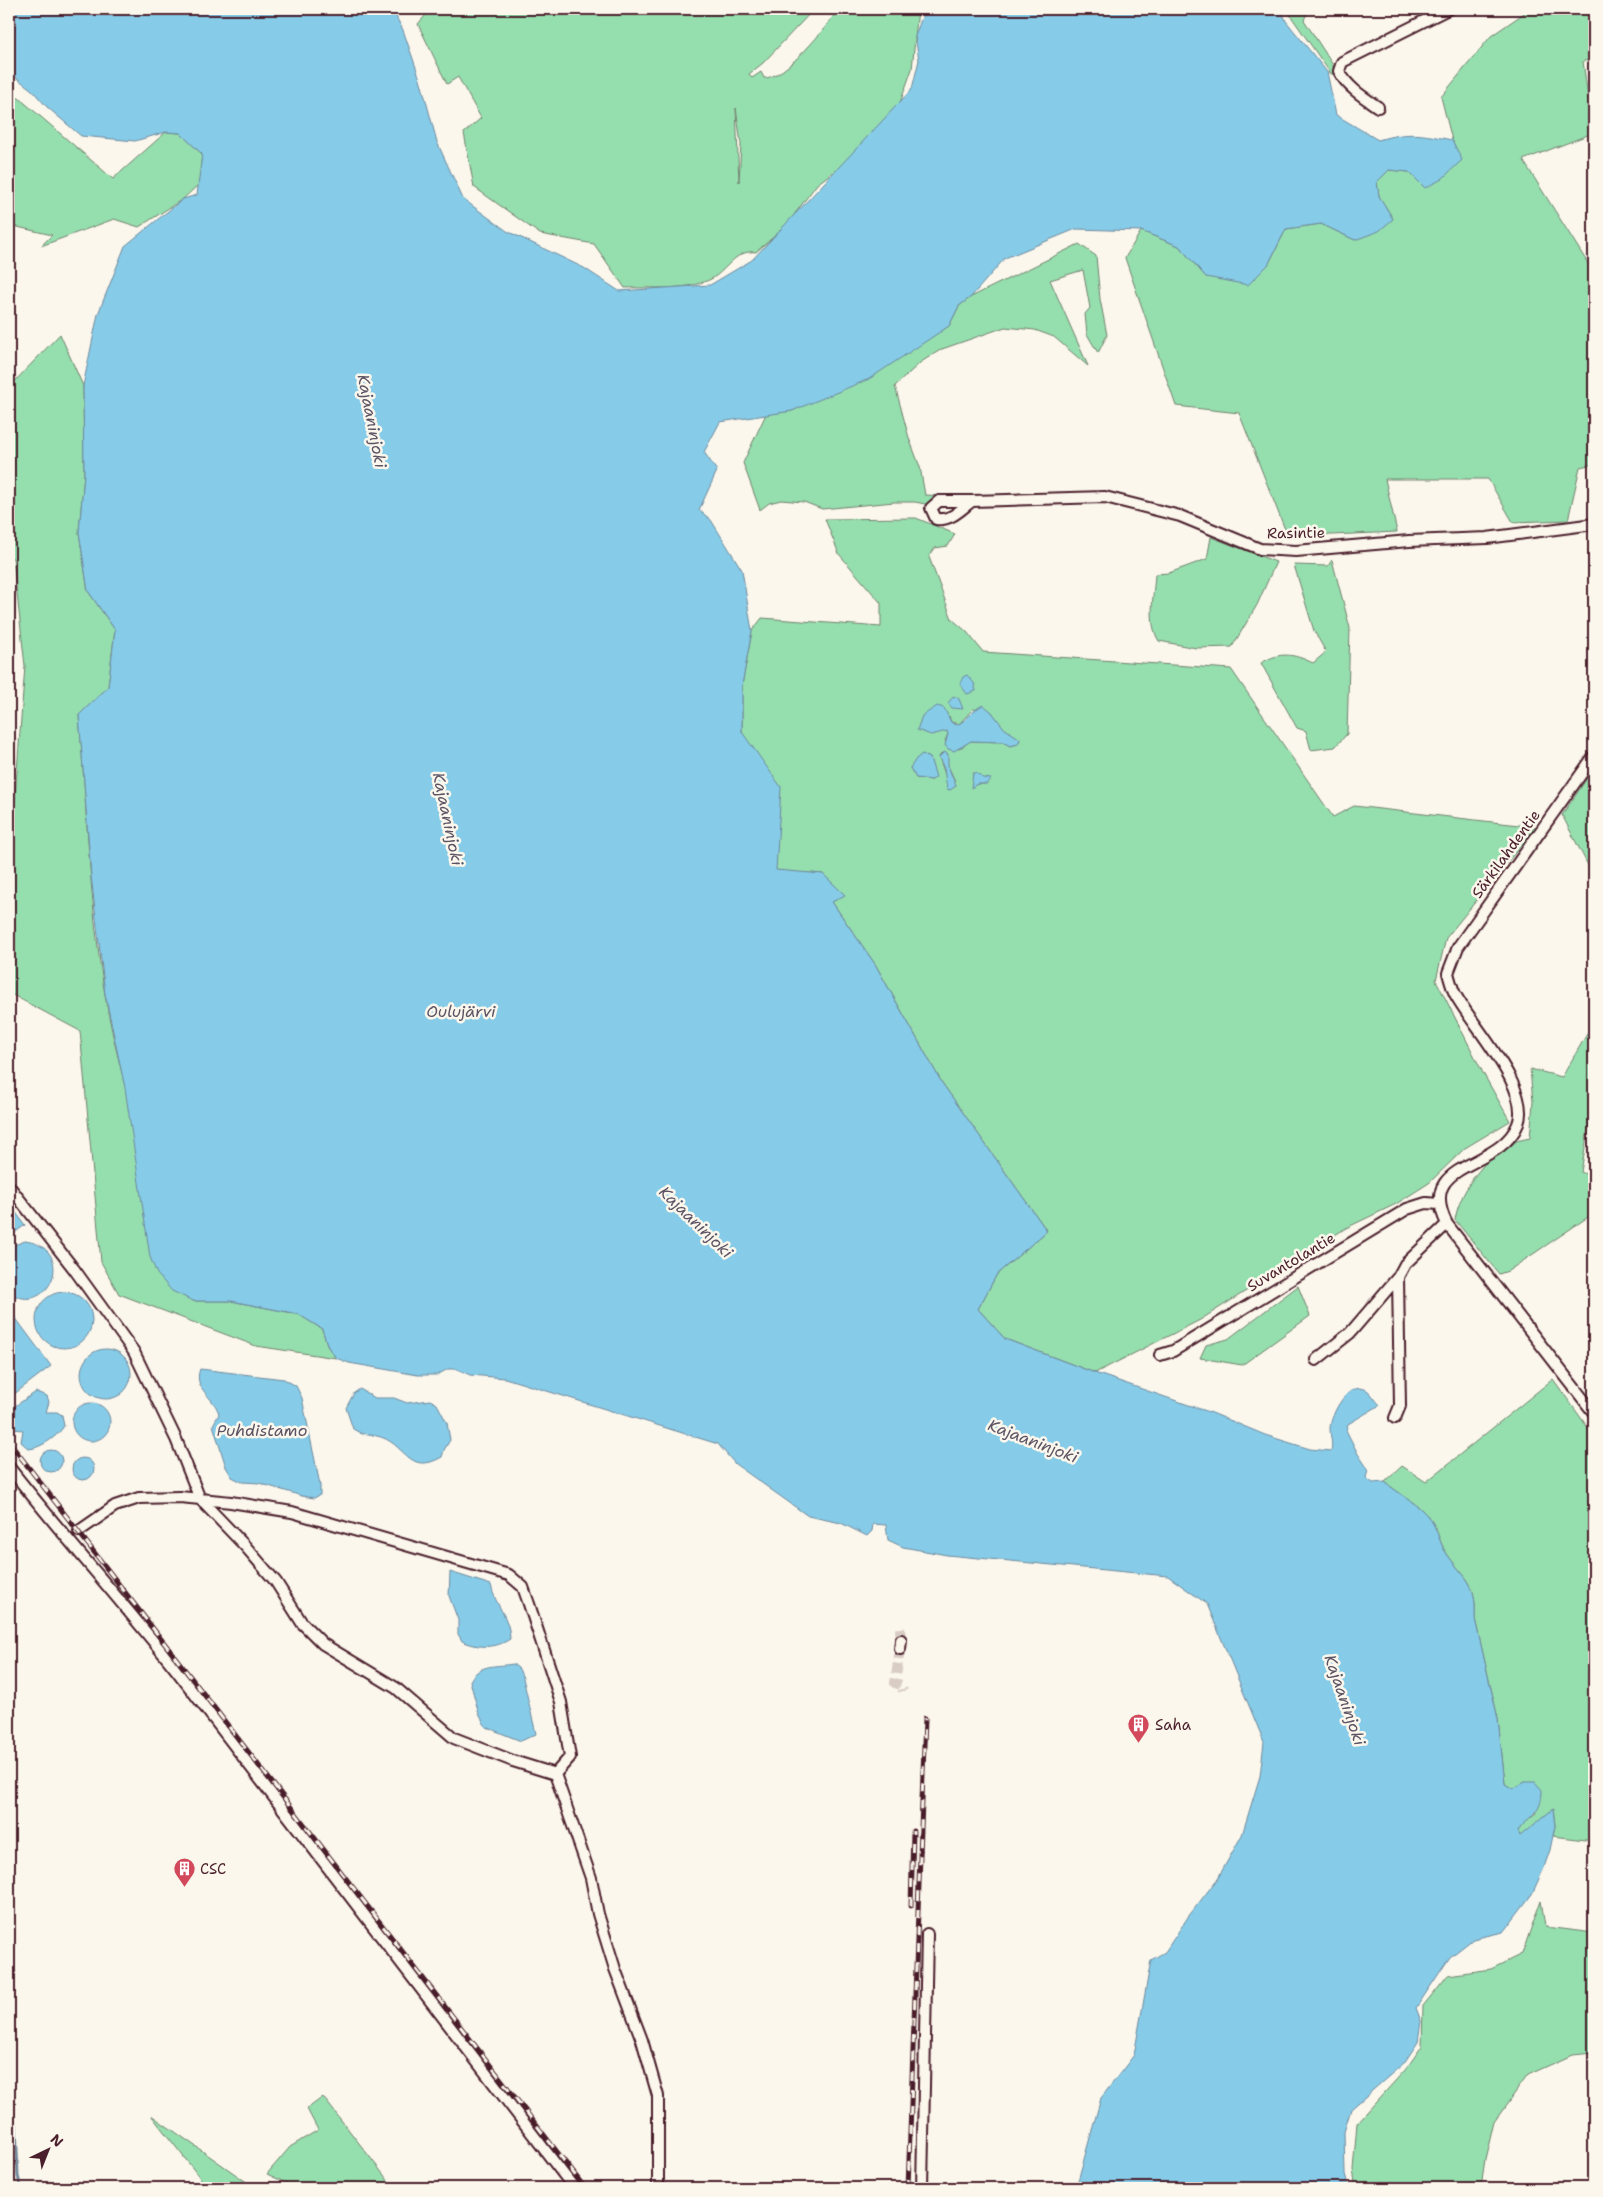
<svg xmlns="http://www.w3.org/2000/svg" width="1603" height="2197" viewBox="0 0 1603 2197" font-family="'Shantell Sans',sans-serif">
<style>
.green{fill:#95dfae;stroke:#707f6c;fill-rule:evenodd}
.water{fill:#86cce8;stroke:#6e879c}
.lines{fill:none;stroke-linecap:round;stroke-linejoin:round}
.stream{stroke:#6e879c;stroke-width:3}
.minor-tunnel{stroke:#d8ccc5;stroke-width:10;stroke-dasharray:10 5;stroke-linecap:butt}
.minor-casing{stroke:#4a1f2b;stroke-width:14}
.minor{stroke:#fbf7ec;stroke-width:10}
.rail-casing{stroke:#4a1f2b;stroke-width:5}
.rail{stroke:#fbf7ec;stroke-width:3;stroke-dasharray:9;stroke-linecap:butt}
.labels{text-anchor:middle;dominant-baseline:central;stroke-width:5;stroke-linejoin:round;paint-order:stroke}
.street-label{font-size:15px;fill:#4a1f2b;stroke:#fbf7ec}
.poi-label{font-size:15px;fill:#4a1f2b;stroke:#fbf7ec;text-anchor:start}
.water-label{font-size:16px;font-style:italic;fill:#5c5364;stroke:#fbf7ec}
</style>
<rect width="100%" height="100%" fill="#fbf7ec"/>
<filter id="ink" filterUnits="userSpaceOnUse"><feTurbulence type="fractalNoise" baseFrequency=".02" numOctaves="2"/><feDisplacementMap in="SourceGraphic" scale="10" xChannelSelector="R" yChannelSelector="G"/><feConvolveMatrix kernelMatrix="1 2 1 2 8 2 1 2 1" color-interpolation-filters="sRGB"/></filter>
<g filter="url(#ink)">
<path class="green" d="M431,9H814L763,63L749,74L752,78L761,72L764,78C785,79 828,26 838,9H918L912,69L900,103L841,166L817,184L785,227L756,252C734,249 726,273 709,280C684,291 651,287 625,288L594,244L540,234L474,187L464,133L481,118L458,77L447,84L418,24ZM736,108L741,144L739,182V181Z
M1286,9H1309L1304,20L1333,65L1334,74H1331Z
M1530,9H1594V60L1583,61L1593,133L1523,160L1594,273V464L1580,467L1568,520L1513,522L1488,479H1385L1397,532L1288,537L1239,413L1176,406L1125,258L1141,231L1179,246L1206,277L1268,265L1286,229L1321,224L1355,240L1393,219L1379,196L1377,182L1389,170L1409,172L1461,160L1452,140L1441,97L1491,36Z
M9,97L19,98L113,179L166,132L180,133L202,154L199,184L183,199L139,227L114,219L41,246L52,235L9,225Z
M1079,244L1096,256L1100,299L1107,335L1098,353L1087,334L1085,314L1090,308L1083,270L1050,280L1088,366L1054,337L1035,330L1005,327L942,349L921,362L895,386L909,438L920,467L925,495L947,496L939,497L930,505L915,502H894L822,509L804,502L781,500L769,503L760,510L743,463L766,414L792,411L929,338L949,326L959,306L971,297Z
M60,334L83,386L84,474L79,532L88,591L115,630L108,687L79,715C87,808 89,903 105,995C123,1099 161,1200 193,1301H231L298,1314L322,1329L328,1347L336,1358L256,1346L119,1294L101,1262L80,1031L9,993V860L11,850L25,666L13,558H9V384L14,382Z
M916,518L955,534L948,546L935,548L929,557L952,619L967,632L983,652L1231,669L1333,817L1354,806L1536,827L1446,938L1436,980L1483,1073L1510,1121L1465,1148L1429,1183L1396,1204L1346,1228L1200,1320L1095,1373L1005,1339L978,1309L997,1274L1047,1231L942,1083L875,964L832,902L844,895L823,874L776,871L742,732V685L752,631L762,618L881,627V603L839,554L825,519ZM973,709L991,711L1003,728L1020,739L1018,744L1010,746L1003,742L970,741L959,749L945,741L948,734L947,731H944L949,716L951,722L959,724ZM942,753L955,781L946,777L939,757ZM922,754L930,758L935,777L932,780L916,778L910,768ZM973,773L983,778L985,784H977L972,787Z
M1211,537L1276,562L1257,605L1232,647L1196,648L1159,641C1147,622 1154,595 1155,574L1169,573L1207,559Z
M1332,560L1350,628L1347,734L1335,747L1311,750L1306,731L1297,728L1261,663C1281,651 1294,654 1313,663L1326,652L1314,631L1294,565L1328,566Z
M1594,768V877L1562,815Z
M1594,1022V1107L1591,1112L1581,1172L1594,1178V1213L1508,1271L1499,1274L1455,1220C1458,1199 1474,1173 1490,1159C1499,1152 1509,1150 1516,1141L1530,1138L1533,1102L1530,1069L1562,1077Z
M1298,1286L1310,1316L1242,1365L1200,1358L1206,1345L1228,1339Z
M1553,1379L1594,1436V1841L1553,1836L1555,1826L1553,1809L1520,1837L1518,1831L1525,1821L1536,1813L1525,1782L1513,1789L1505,1784L1498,1719L1475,1619C1477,1579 1464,1580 1445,1551C1439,1541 1437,1528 1430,1519C1418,1503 1400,1495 1385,1482L1402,1466L1426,1482Z
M1541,1900L1545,1927L1594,1933V2053L1572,2055L1528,2075L1494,2122L1485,2160L1481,2188H1356L1353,2170L1357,2123L1406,2069L1422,2046L1423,2006L1448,1975L1491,1969L1522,1954Z
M323,2097L394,2188H297L267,2174L290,2147L318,2130L307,2109Z
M151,2115L255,2188H208Z"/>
<path class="water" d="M9,9H392L403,30L421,82L437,142L463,199L507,231L584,268L619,291L710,285L752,260L912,89L919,60L915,36L925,9H1281L1286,21L1327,72L1336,115L1378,140C1409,131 1421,134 1452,140L1462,160L1442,179L1425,188L1409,172L1389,170L1377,182L1379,196L1393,219L1379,231L1355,240L1321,224L1286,229L1268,265L1248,285L1206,277L1179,246L1141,231L1076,229L1005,258L971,297L959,306L949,326L869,379L792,411L720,422L704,452L717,471L699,510L711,520L742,570L752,631L742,685V732L781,787L776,870L823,874L845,895L832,902L875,964L942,1083L1047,1231L997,1274L978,1309L1005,1339L1095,1373L1212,1413L1265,1435L1310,1449L1331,1451C1333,1442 1330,1437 1330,1428C1331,1414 1348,1380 1367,1390C1372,1394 1375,1400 1380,1405L1348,1424L1346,1430L1358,1454L1368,1469L1366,1478L1373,1483L1385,1482C1400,1495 1418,1503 1430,1519C1437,1528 1439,1541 1445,1551C1464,1580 1477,1579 1475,1619L1498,1719L1505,1784L1513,1789L1525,1782H1535L1542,1790C1542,1812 1530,1815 1518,1831L1520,1836L1553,1809L1555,1826L1550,1850L1543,1870L1532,1894L1503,1932L1473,1939L1450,1957L1416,2008L1421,2021L1418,2042L1404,2063L1351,2109L1344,2132L1345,2174L1349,2188H1076L1101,2098L1134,2055L1151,1960L1165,1952L1188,1917L1218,1878L1242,1835L1260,1776L1264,1742L1207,1604L1168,1576L947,1555L903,1547L888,1540L886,1525L873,1524L872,1531L867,1536L841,1523L808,1516L735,1464L718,1444L505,1378L470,1375L457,1369H448L437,1375H418L349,1363L336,1358L328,1347L322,1329L298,1314L231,1301H193L172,1291L157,1274L150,1257L125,1088L105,994L91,876L79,715L108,687L115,630L88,591L79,532L84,474L83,386L98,314L125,246L183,199L197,195L202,154L180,133L166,132L135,141L81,136L47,107L32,90L9,72Z
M967,675L974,683L976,691L967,694L960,684L963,677Z
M954,696L959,699L963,709L952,708L948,703Z
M983,705L991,711L1004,728L1020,739L1018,744L1010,746L1003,742L971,741L954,751L948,749L945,745L948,734L947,731L931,735L917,730L922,716L937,706L944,708L951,722L956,725C966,722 972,710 983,705Z
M944,752L948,754V766L956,786L950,790L947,789L944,769L939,757Z
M922,754L930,758L936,777L932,780L916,778L910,768L916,759Z
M973,773H976L983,778L991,779L987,784H977L971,788Z
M9,1203L25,1225L9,1237Z
M25,1241C79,1248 48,1320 9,1292V1247Z
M36 1320a28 28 0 1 1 56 0a28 28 0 1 1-56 0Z
M9,1309L51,1366L9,1398Z
M81 1374a25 25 0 1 1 50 0a25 25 0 1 1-50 0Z
M200,1369L284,1379L296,1386L302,1398L320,1485V1495L314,1498L302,1496L259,1483L242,1482L232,1477L226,1467L213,1425L219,1414C215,1397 192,1389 200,1369Z
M360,1389L375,1398H394L407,1403L430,1400L437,1404L447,1423L450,1440L444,1450L442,1457C407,1477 406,1442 377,1436C371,1435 369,1433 362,1434L353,1429L346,1408L354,1393Z
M36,1392L47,1396L49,1402L46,1412H57L62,1415L64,1426C58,1436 41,1448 29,1449L21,1442L23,1430L13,1429L9,1426V1410Z
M72 1422a19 19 0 1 1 38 0a19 19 0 1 1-38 0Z
M40 1461a11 11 0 1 1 22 0a11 11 0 1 1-22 0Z
M72 1469a11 11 0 1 1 22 0a11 11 0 1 1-22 0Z
M450,1572L491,1585C495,1606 510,1617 510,1639C495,1649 478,1648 462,1641L458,1634V1620L449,1596Z
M513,1664L519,1669L523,1678L536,1734L521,1741L486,1727L479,1714L470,1681C479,1663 496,1667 513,1664Z"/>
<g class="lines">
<path class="stream" d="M9,2120L16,2125L18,2176L21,2188"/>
<path class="minor-tunnel" d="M900,1628L901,1640
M900,1649L895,1683L901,1685L903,1691"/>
<defs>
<path id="minor" d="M1378,107C1363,97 1347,87 1339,71L1342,62L1448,9
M972,501C960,510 951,521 936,519L931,508L939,501H972L1105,497L1180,516L1260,549L1296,551L1409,541L1487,538L1594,524
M1594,756L1458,947L1448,973C1450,980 1452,988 1455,994C1472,1026 1532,1088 1518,1124C1499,1171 1415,1160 1447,1224L1594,1413
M9,1186L74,1269L134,1352L176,1439L200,1499L246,1547L276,1582L302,1623L323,1644L396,1688L454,1738L513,1761L555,1774L570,1757L561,1702L529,1604L523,1587L509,1575L292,1512L231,1502L180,1497L139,1498L115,1506L79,1531
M1160,1355L1173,1351L1188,1342L1407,1209L1426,1203L1439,1204
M1316,1360L1350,1333L1398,1277
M1395,1418L1400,1406L1398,1277L1405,1264L1447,1224
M9,1467C63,1536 122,1601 177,1671L574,2188
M900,1649L901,1640
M555,1774L591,1878L598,1914L615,1969L642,2040L658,2096V2188
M922,2188L927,1934"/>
</defs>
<use href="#minor" class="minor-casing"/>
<use href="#minor" class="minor"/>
<defs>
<path id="rail" d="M9,1442L585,2188
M911,1906L913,1831
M908,2188L925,1718"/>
</defs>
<use href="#rail" class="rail-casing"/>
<use href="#rail" class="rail"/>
</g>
</g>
<defs>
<symbol id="building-pin" viewBox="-11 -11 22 30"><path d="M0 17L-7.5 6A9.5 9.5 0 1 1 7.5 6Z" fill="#d1495b" stroke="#fbf7ec"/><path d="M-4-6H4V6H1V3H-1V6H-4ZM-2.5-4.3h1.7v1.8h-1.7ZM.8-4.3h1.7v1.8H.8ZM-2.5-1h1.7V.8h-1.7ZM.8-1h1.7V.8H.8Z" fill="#fff"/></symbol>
</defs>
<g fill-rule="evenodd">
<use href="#building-pin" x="1126" y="1712" width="25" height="34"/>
<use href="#building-pin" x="172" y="1856" width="25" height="34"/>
</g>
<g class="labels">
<g class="street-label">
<text transform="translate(1296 533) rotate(-1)">Rasintie</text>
<text transform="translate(1506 854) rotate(-54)">Särkilahdentie</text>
<text transform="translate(1291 1262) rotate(-31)">Suvantolantie</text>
</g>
<g class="poi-label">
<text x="1155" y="1725">Saha</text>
<text x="200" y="1869">CSC</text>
</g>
<g class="water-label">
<text transform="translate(372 421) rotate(79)">Kajaaninjoki</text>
<text transform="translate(448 819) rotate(78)">Kajaaninjoki</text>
<text x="461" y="1011">Oulujärvi</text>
<text transform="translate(696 1222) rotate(44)">Kajaaninjoki</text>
<text x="262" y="1430">Puhdistamo</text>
<text transform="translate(1033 1441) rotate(21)">Kajaaninjoki</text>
<text transform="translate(1345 1700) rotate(71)">Kajaaninjoki</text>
</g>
</g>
<rect width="1603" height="2197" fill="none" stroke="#fbf7ec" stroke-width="30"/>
<rect x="15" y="15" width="1573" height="2167" fill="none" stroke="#4a1f2b" stroke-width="2" filter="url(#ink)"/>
<g transform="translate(48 2150) rotate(43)" stroke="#fbf7ec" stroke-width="4" paint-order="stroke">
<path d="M0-4L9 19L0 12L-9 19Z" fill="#4a1f2b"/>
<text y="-8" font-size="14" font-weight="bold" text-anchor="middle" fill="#4a1f2b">N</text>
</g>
</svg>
